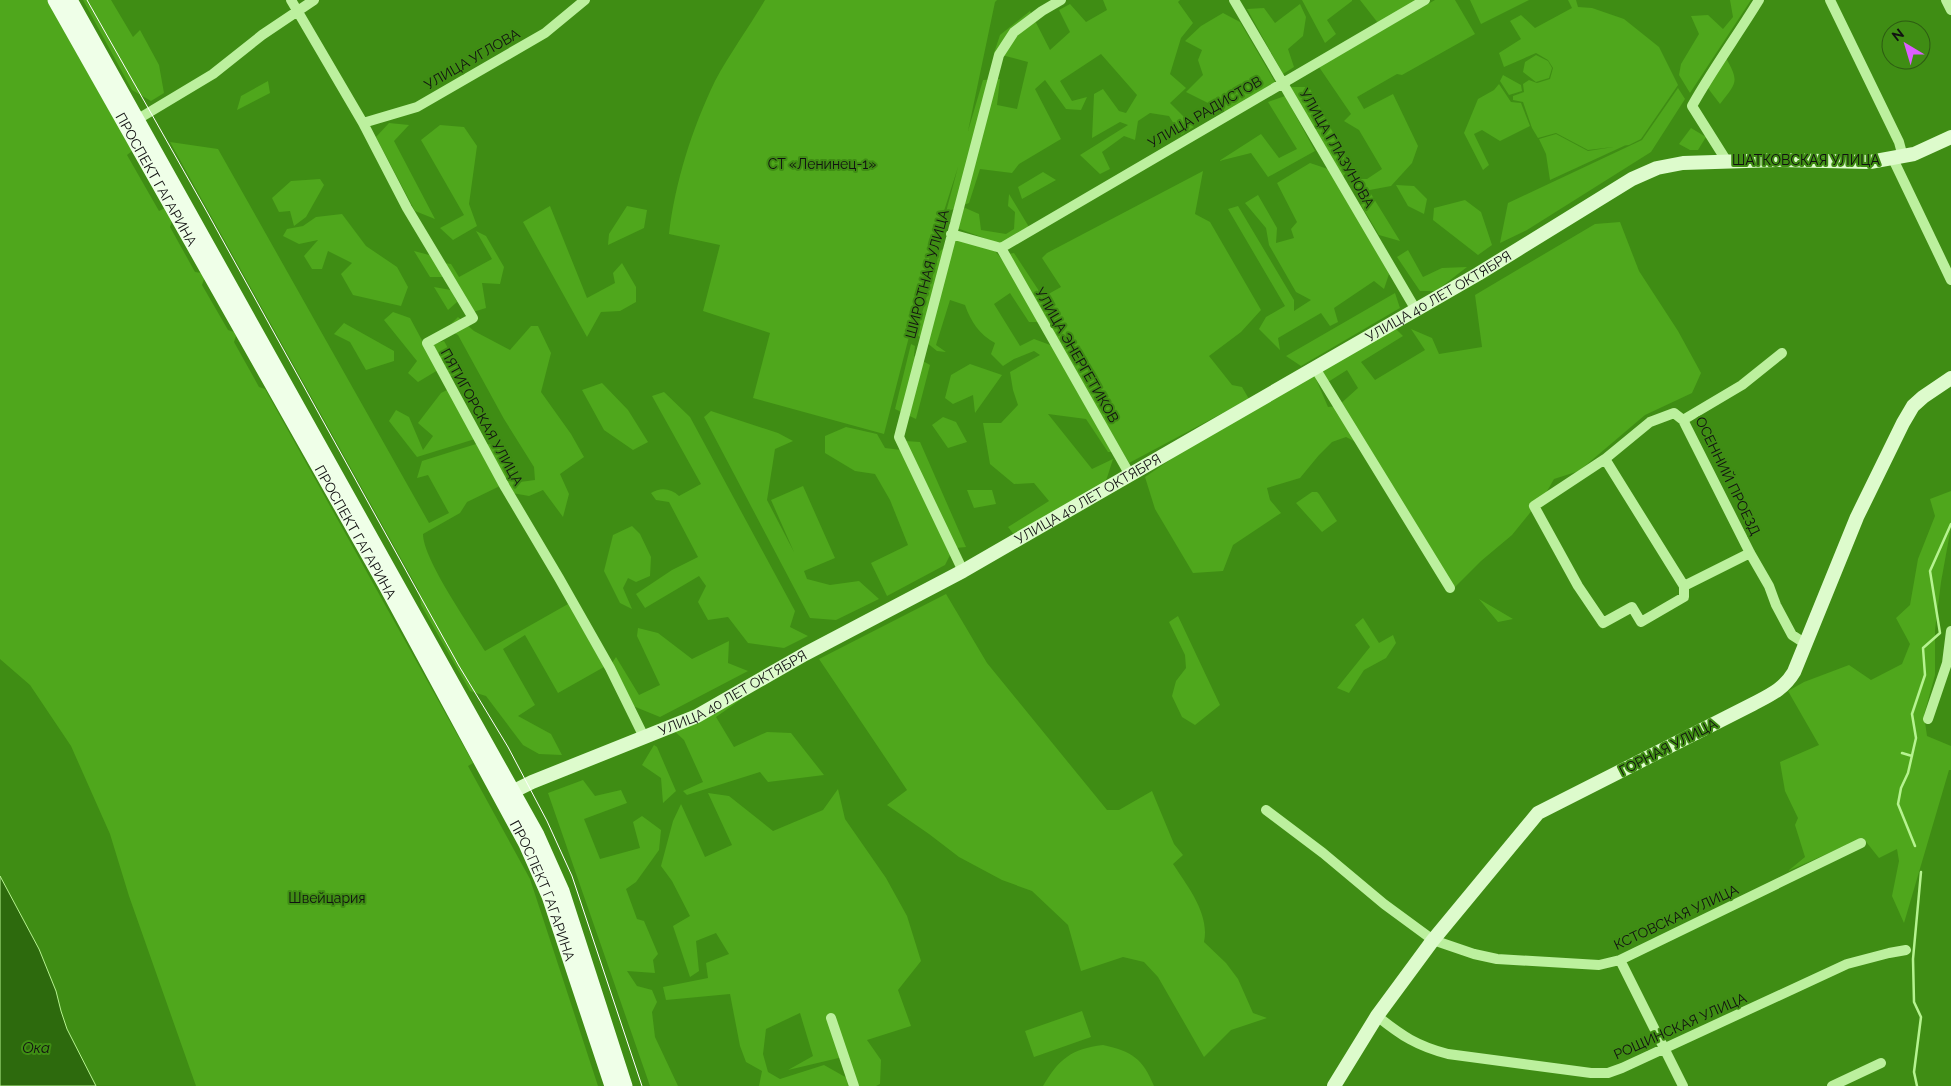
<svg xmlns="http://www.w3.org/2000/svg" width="1951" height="1086" viewBox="0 0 1951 1086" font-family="Raleway,sans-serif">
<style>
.green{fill:#4fa71c}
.water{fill:#2d6a0d;stroke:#b6f390}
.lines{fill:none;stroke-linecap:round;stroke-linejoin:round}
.stream{stroke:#b6f390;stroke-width:2.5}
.street{stroke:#bcf09e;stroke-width:10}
.secondary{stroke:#ddfbcc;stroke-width:14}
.primary{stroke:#efffe8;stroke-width:15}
.tram{stroke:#fff;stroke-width:1}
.labels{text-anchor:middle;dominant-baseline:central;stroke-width:4;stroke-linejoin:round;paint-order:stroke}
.street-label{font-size:14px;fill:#111;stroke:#3f8d14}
.park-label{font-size:14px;fill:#111;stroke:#3f8d14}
.water-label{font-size:15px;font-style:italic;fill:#111;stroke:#3f8d14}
</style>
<rect width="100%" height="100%" fill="#3f8d14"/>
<path class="green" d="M0,0H47L132,151L127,155L159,211L165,208L172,221L170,227L195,272L202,273L204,279L202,285L228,330L234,332L236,336L234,342L259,387L265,389L473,763L468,766L530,879L598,1086H196L129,896L110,834L71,746L30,685L0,659Z
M83,0H111L133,37L140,30L159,65L164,93L151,101L132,90Z
M765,0H997L995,2L968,131L983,80L1000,79L997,105L1017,109L1028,62L994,53L1000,35L1030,11L1050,50L1070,32L1059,10L1070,4L1086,22L1107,10L1103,0H1180L1178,2L1193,23L1181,38L1170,74L1186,88L1170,103L1194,127L1181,135L1169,116L1150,113L1138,121L1135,140L1124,136L1102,152L1110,169L1100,174L1080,155L1128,125L1120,122L1092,138L1094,94L1103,89L1119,111L1126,113L1137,95L1101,54L1060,81L1072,101L1087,97L1081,110L1066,109L1045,80L1035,89L1061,139L1019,164L1012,173L980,169L969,203L946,212L958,167L930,255L884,434L753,398L770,333L703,311L720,245L669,234C675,182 692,129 715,81C730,53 749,27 765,0Z
M1302,0H1352V1L1327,20L1336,34L1325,43Z
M1360,0H1417L1378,23Z
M1435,0H1455L1475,34L1402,75L1397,74L1357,97L1364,109L1393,94L1418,146L1412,163L1391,186L1359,192L1349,183L1356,179H1367L1382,169L1359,130L1344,121L1351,114L1319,67Z
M1470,0H1529L1481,24Z
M1568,0H1576L1578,7L1592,8L1624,19L1659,47L1678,85L1641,139L1629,145L1588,150L1556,133L1538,138L1532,128L1523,102L1513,100V96L1524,92L1523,84L1529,80L1537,83L1550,79L1553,68L1548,60L1536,53L1504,67L1499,53L1521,39L1510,21L1521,15L1535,28L1572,8Z
M1730,0H1751L1690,93L1679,75L1681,64L1699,34L1691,16L1708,15L1723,29L1733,17Z
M1300,4L1306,17L1303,36L1288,49L1294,67L1283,74L1247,9L1264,8L1275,23Z
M1223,13L1240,22L1275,82L1226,112L1186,92L1203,75L1198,60L1202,50L1185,41L1201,26Z
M1536,55L1548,61L1552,68L1549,78L1536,82L1523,72L1525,62Z
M1726,58C1740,83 1736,83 1720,104L1707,87Z
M1503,75L1521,85L1522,91L1509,95L1500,81Z
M268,81L270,93L237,110L241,96Z
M1499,84L1511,102L1521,103L1530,126L1500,141L1482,130L1474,134L1489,165L1483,170L1464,133L1478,99L1494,90Z
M1290,87H1309L1350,165L1343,177Z
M1678,88L1685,99L1651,152L1527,230L1500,243L1508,203L1642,140Z
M1285,96L1315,151L1268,177L1251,153L1219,161L1261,134L1279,158L1297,149L1268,102Z
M389,123L409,125L394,141L435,219L415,211L376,137Z
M440,125L464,127L477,146L469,204L477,226L453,240L440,228L464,215L421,140Z
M1691,128L1706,137L1698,150H1690L1679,144Z
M1556,134L1588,151L1626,145L1550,180L1546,154L1539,139Z
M170,142L218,149L429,523L449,513L428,475L417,478L422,461L476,444L500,486L467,502L460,513L423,534C423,559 470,626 485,651L568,604L604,667L558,693L525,635L503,649L535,705L518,716L551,734L562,755L539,754L523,745L486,696L470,691L421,605L419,591Z
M1310,163L1331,170L1389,274L1384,289L1374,281L1334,308L1338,322L1330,326L1321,313L1278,338L1280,350L1259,329L1266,317L1285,306L1228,209L1238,206L1294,300V311L1311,300L1296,292L1269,245L1266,228L1245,203L1258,195L1277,228L1276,243L1294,238L1291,229L1297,222L1277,183Z
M1203,171L1195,214L1210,222L1261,310L1241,332L1209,356L1232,385L1242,387L1249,399L1129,463L1008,254L1014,253L1043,297L1061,287L1042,258L1047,253Z
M1043,172L1056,180L1022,199L1018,187Z
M320,179L324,185L306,217L294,226L290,211L279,212L272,198L291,181Z
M1396,185L1414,186L1427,199L1424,214L1408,206Z
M1009,194L1029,227L1000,244L957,228L963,207L979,214L981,230L1006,234L1014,229L1015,212L1008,206Z
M1371,194L1400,241L1379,235L1361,205Z
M1465,200L1481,212L1492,245L1478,255L1433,220L1434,208Z
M550,206L587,298L615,283L613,273L622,263L636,287V302L620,311L601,312L587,337L523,222Z
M627,206L647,210L644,228L608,245L609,234Z
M342,214L366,246L397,267L408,287L401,306L353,295L341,274L352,263L328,251L322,269H312L304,256L318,240L299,244L283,236L287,229L303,226L316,217Z
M1620,222L1639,271L1678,331L1701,373L1692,393L1645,415L1579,471L1554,479L1546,493L1512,535L1481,561L1455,587L1446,586L1356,442L1346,437L1332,442L1319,455L1300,478L1267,488L1270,500L1281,513L1233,545L1223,571L1193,573L1155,509L1145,477L1177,455L1313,372L1328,407L1338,406L1358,388L1347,370L1328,382L1319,369L1393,326L1403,336L1361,362L1375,380L1425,350L1411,329L1432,338L1439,354L1482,347L1475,295L1595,224Z
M476,231L486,236L504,267L500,284L482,283L486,308L473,312L444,263L451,264L459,277L492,259Z
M956,239L995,251L1009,268L1038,322H1029L1010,293L994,304L1020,346L1034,339L1053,346L1113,452H1108L1086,419L1048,414L1092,469L1113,459L1105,484L1015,536L1008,527L1049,501L1034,483L1014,484L990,464L983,423H1001L1018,405L1013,390L1010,372L1040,355L1034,351L1014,359L1003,366L991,354L995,343C979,334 971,322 965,305L950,300L936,345L946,352L937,351L916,334L940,251Z
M1408,250L1423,277L1442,268L1467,267L1436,291H1420L1397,257Z
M414,251L433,256L443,277H430Z
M434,287L451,290L457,302L448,310Z
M1395,293L1400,308L1301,366L1286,356Z
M393,312L410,318L438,370L418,382L408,373L417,361L384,320Z
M458,317L474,331L510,350L531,326H538L551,353L541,392L571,434L584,457L560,474L569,494L563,517L543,490L529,496L512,493L485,444L498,445L520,482L535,480L534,467L504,419L458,335L446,329Z
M344,323L394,351V361L366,370L350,342L334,334Z
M444,341L463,375L445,376L431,345Z
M911,344L915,346L914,356L930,365L916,419L895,409Z
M970,364L1002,375L975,413L973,395L953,404L945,398L951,375Z
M602,383L628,410L648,442L633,450L604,430L582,390Z
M449,389L475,439L417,457L389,421L396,410L409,417L423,450L433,436L418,423L441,393Z
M664,392L690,417L795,611L790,627L808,636L784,648L748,643L728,617L708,620L698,602L706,586L699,576L645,608L636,594L672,570L698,557L669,502L656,500L651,493C660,487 671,488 679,496L701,484L652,396Z
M711,411L778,433L793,441L775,449L767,500L794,552L771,500L803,486L835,558L804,571L807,579L830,585L859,581L879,599L836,620L810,618L704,417Z
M943,417L956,422L967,442L948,448L932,425Z
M846,427L877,434L885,448L901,450L951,553L945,565L887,596L871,563L908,545L890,500L875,474L855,471L825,453V436Z
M905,441L920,442L966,547L956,548Z
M967,490H992L996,504L974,508Z
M1951,491V527L1941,582L1935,630V675L1924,715L1927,736L1951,746V770H1949L1904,923L1892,896L1899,861L1897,849L1879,858L1863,838L1788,871L1805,857L1795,825L1798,818L1785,791L1780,762L1819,745L1788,691L1804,682L1849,665L1871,680L1902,664L1910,644L1896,618L1910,605L1918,559L1935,516L1930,499Z
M1312,492H1317L1319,494L1337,521L1322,532L1296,503Z
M632,526L640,534L651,557L650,576L636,582L628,578L623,588L632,609L620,603L604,571L613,535Z
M946,594L987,663L1107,810H1119L1152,791L1174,844L1183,855L1173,864C1188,887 1210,914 1204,942L1226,963L1238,979L1253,1013L1267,1018L1231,1030L1204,1057L1158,977L1144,962L1123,957L1081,971L1068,925L1032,891L1002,880L959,857L929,834L887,805L907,790L819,659Z
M1479,599L1513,619L1498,622Z
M1178,616L1220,705L1195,725L1182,717L1172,696L1176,681L1186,668L1185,655L1169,622Z
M1363,618L1379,643L1393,635L1396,643L1386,658L1364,670L1349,693L1337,688L1370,647L1355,625Z
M638,628L658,633L692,659L729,641L728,663L748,671L660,717L633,706L612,663L616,657L639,695L660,685L637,636Z
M750,693L716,717L734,747L767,732L791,733L824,775L768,782L760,772L687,795L683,791L703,782L684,740L671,728Z
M654,745L657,747L676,791L663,803L661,778L642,765Z
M583,780L595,796L621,790L627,803L584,819L600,859L640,848L633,822L642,816L661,830L659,850L636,882L626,889L637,919L644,921L658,954L653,960L655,973L627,971L637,986L652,990L657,1002L652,1012L655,1037L678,1086H650L548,793Z
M838,789L845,819L886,878L907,916L921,961L898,990L911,1026L867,1040L881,1060L880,1084L876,1086H859L847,1056L788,1070L813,1056L800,1013L766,1029L763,1054L768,1072L780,1079L824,1065L847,1078L848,1086H759L762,1071L746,1062L740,1046L730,994L666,1000L663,987L708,978L706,963L729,954L716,933L696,941L699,971L690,977L673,926L690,916L672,881L661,866L673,821L681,804L705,857L732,845L708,793L729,796L773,831L823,810Z
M1082,1011L1091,1037L1034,1057L1025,1031Z
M1103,1045C1132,1051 1143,1059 1154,1086H1043C1059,1059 1071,1049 1103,1045Z"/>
<path class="water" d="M0,876L39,949L56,991L61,1011L67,1029L96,1086H0Z"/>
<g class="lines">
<path class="stream" d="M1902,753L1912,756
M1915,846L1898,804L1901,788L1908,773L1916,738L1912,714L1925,675L1923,648L1940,633L1930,571L1951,524
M1917,1086L1914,1072L1921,1017L1914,1002L1913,959L1921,872"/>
<path class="street" d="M291,0L363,123L407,208L473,318L427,343L505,487L559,578L610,668L644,737
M1234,0L1416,310
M1830,0L1899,142L1903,157
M1946,0L1951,10
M133,122L213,74L262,35L314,0
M363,123L417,107L545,33L585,0
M1893,159L1951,280
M1726,160L1692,106C1712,70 1737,36 1759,0
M951,234L1001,248
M1001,248L1425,0
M1001,248L1130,475
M1782,353L1742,385L1683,420L1750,553L1769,586L1776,605L1792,635L1806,644
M1315,368L1450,588
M1683,420L1674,413L1650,422L1605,459L1534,506L1578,586L1603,623L1632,607L1641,622L1684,597V586
M1605,459L1684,586
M963,571L899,437L999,55L1014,32L1042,11L1061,0
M1684,586L1750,553
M1928,719L1947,663L1951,631
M1266,810L1323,853L1384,904L1433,940L1474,954L1497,959L1599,965L1620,960L1861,843
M1620,960L1683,1086
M1377,1016C1402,1036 1417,1046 1448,1054L1591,1073H1608L1622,1068L1847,964L1889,953L1906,950
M831,1018L854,1086
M1832,1086L1881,1063"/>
<g class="secondary">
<path id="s1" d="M514,791L532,782L697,716L805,654L963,571L1478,274L1632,179L1657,168L1683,163L1778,160L1870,162L1914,154L1951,137"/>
<path d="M1334,1086L1377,1016L1433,940L1538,813L1753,704C1770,695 1784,689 1794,672L1857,517L1903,423L1913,406L1923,397L1951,378"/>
</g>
<g class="primary">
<path id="s2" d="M55,0L385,584L526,844L549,896L612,1086"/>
<path d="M70,0L537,835L562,891L625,1086"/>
</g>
<path class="tram" d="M87,0L207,212L459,666L508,747L547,821L572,876L642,1086"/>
</g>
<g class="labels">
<g class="street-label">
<text transform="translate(472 59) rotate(-30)">УЛИЦА УГЛОВА</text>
<text transform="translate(1205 112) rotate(-30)">УЛИЦА РАДИСТОВ</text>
<text transform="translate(1337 148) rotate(60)">УЛИЦА ГЛАЗУНОВА</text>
<text x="1806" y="160">ШАТКОВСКАЯ УЛИЦА</text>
<text stroke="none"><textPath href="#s2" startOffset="206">ПРОСПЕКТ ГАГАРИНА</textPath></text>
<text transform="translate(927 274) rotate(-75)">ШИРОТНАЯ УЛИЦА</text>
<text stroke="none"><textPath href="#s1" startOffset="1050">УЛИЦА 40 ЛЕТ ОКТЯБРЯ</textPath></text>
<text transform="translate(1077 355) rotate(60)">УЛИЦА ЭНЕРГЕТИКОВ</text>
<text transform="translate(482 417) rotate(61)">ПЯТИГОРСКАЯ УЛИЦА</text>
<text transform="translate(1728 476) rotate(64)">ОСЕННИЙ ПРОЕЗД</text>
<text stroke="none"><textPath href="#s1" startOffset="645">УЛИЦА 40 ЛЕТ ОКТЯБРЯ</textPath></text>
<text stroke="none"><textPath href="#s2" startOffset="611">ПРОСПЕКТ ГАГАРИНА</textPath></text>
<text stroke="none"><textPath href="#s1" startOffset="240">УЛИЦА 40 ЛЕТ ОКТЯБРЯ</textPath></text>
<text transform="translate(1668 747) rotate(-27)">ГОРНАЯ УЛИЦА</text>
<text stroke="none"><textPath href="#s2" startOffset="1016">ПРОСПЕКТ ГАГАРИНА</textPath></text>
<text transform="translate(1676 917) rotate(-25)">КСТОВСКАЯ УЛИЦА</text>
<text transform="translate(1680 1026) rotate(-24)">РОЩИНСКАЯ УЛИЦА</text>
</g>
<g class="park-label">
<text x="822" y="164">СТ «Ленинец-1»</text>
<text x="327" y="898">Швейцария</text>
</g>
<g class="water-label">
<text x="36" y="1048">Ока</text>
</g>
</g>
<g transform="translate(1906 45) rotate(322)"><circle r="24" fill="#3f8d14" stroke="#2d5b13"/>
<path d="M0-4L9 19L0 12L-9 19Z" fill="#de5eff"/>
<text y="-8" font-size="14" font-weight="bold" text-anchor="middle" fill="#111111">N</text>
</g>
</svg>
